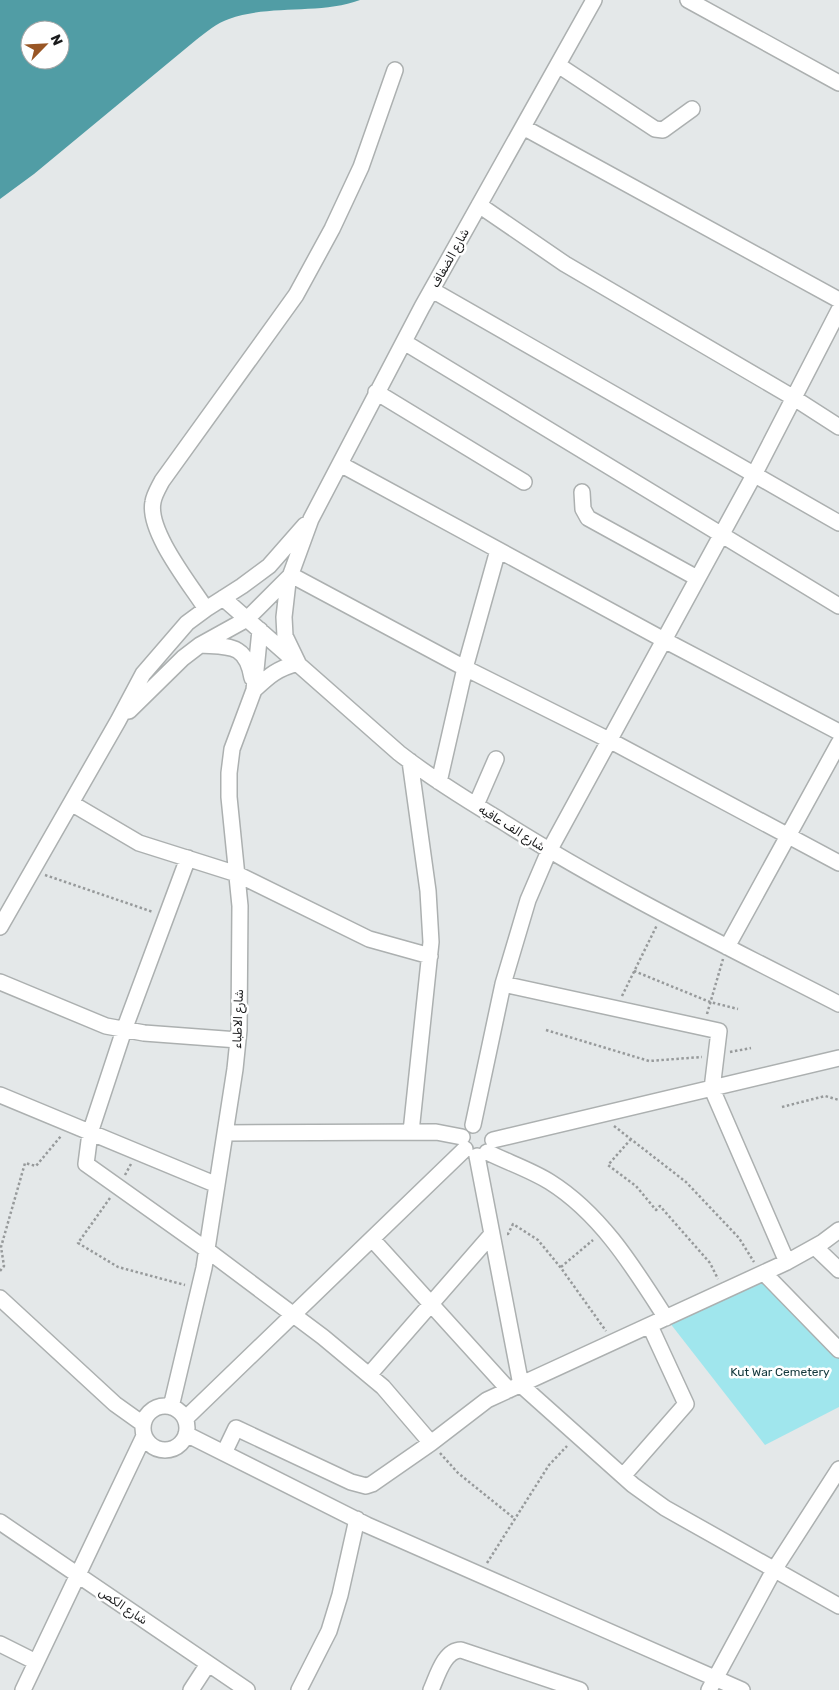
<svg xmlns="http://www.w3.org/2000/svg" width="839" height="1690" viewBox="0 0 839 1690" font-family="Rubik,'Noto Sans Arabic',sans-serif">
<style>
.green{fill:#a0e6ed}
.water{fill:#519da5;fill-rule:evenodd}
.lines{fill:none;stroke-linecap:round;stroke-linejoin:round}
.minor-casing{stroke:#acb0b0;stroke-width:18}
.path{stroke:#979a9b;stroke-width:2.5;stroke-dasharray:2.5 2.5;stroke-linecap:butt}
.minor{stroke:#fff;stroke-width:15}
.labels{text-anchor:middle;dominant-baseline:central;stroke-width:5;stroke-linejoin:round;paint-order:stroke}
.street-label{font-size:12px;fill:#1a1b1c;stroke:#fff}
.park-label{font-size:12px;fill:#13383c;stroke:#fff}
</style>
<rect width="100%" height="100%" fill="#e4e8e9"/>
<path class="green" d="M764,1273L839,1350V1407L765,1445L666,1318Z"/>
<path class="water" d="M0,0H360C320,15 270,4 229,19C217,23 206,32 196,40L34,174L0,199ZM30,30H60V60H30Z"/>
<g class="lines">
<defs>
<path id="minor" d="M688,0L839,83
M558,65L655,129L663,130L692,109
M523,127L839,300
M479,205L565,264L794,398L839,427
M432,290L839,523
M404,342L839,606
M376,392L524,482
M340,464L664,640L839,732
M582,492L583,509L588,518L697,578
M291,575L461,666L609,740L839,863
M223,598L399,753C431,778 465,799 500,820C609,889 724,945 839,1004
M206,609C190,584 147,531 153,502C154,495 159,487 162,481L296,295L332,229L361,167L395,70
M200,645C229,647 246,643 252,678
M254,690C269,676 276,669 298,663L285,636L284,617L288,582L311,519L422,307L594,0
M129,711L183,658L200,645L247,619L290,576
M410,761L428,891L431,942L411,1132
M439,782L465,668L498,550
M71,803L139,843L237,874L369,939L430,956
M476,805L496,759
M188,858L124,1030L90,1133L86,1164L207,1250L323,1337L383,1387L431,1443
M0,927L118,721L143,674L187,623L206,609L242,586L269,566L305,525
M727,947L839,743
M0,982L106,1026L144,1033L238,1040
M503,984L719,1031L712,1089L787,1262
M0,1095L217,1185
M473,1125L503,984L528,900L549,851L754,475L839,310
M226,1133L436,1132L462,1137
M493,1140L839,1058
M487,1152C507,1162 531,1170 550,1182C601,1214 634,1268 666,1318
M477,1156L521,1385L633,1485L665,1508L839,1606
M372,1239L509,1390
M815,1247L839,1270
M764,1273L839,1350
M0,1298L115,1404L143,1424
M369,1375L492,1234
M143 1428a22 22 0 1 1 44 0a22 22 0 1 1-44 0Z
M171,1407L204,1268L235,1069L239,1030L240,906L229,797V773L232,749L254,690L260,630
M185,1419L465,1149
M186,1434L367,1525L742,1690
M224,1453L236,1428L351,1482L366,1486L372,1484L431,1443L487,1400L787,1262L823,1242L839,1230
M623,1476L686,1404L650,1326
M0,1522L247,1690
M0,1644L36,1662
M23,1690L144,1436
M191,1690L208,1664
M299,1690L329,1631L340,1595L357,1519
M431,1690C437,1677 444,1650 461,1650L580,1690
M709,1690L774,1570L839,1469"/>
</defs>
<use href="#minor" class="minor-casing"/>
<path class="path" d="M45,875L153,912
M634,971L710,1002L738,1009
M622,996L657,925
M707,1014L723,959
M546,1030L649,1061L702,1057
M730,1052L751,1048
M782,1107L825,1096L839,1100
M614,1126L686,1182L739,1238L754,1262
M631,1139L608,1165L636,1186L656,1210L660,1206L710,1263L718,1279
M125,1175L131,1164
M110,1198L78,1243L118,1267L185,1285
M507,1234H508L513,1224L538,1240L561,1268L606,1331
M561,1267L593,1240
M0,1271L4,1266L1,1247L25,1163L36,1166L61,1136
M440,1453L458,1473L515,1519
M487,1563L549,1465L567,1446"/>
<use href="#minor" class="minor"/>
</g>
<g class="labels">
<g class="street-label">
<text transform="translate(450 258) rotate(-61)">شارع الضفاف</text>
<text transform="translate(512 828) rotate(32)">شارع الف عافيه</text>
<text transform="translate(238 1019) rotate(-88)">شارع الاطباء</text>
<text transform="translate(123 1606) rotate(34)">شارع الكص</text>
</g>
<g class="park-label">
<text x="780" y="1372">Kut War Cemetery</text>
</g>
</g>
<g transform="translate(45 45) rotate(66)"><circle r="24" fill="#ffffff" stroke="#a3a4a4"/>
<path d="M0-4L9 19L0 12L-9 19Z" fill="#995625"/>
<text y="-8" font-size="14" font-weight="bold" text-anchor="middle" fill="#1a1b1c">N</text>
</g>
</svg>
